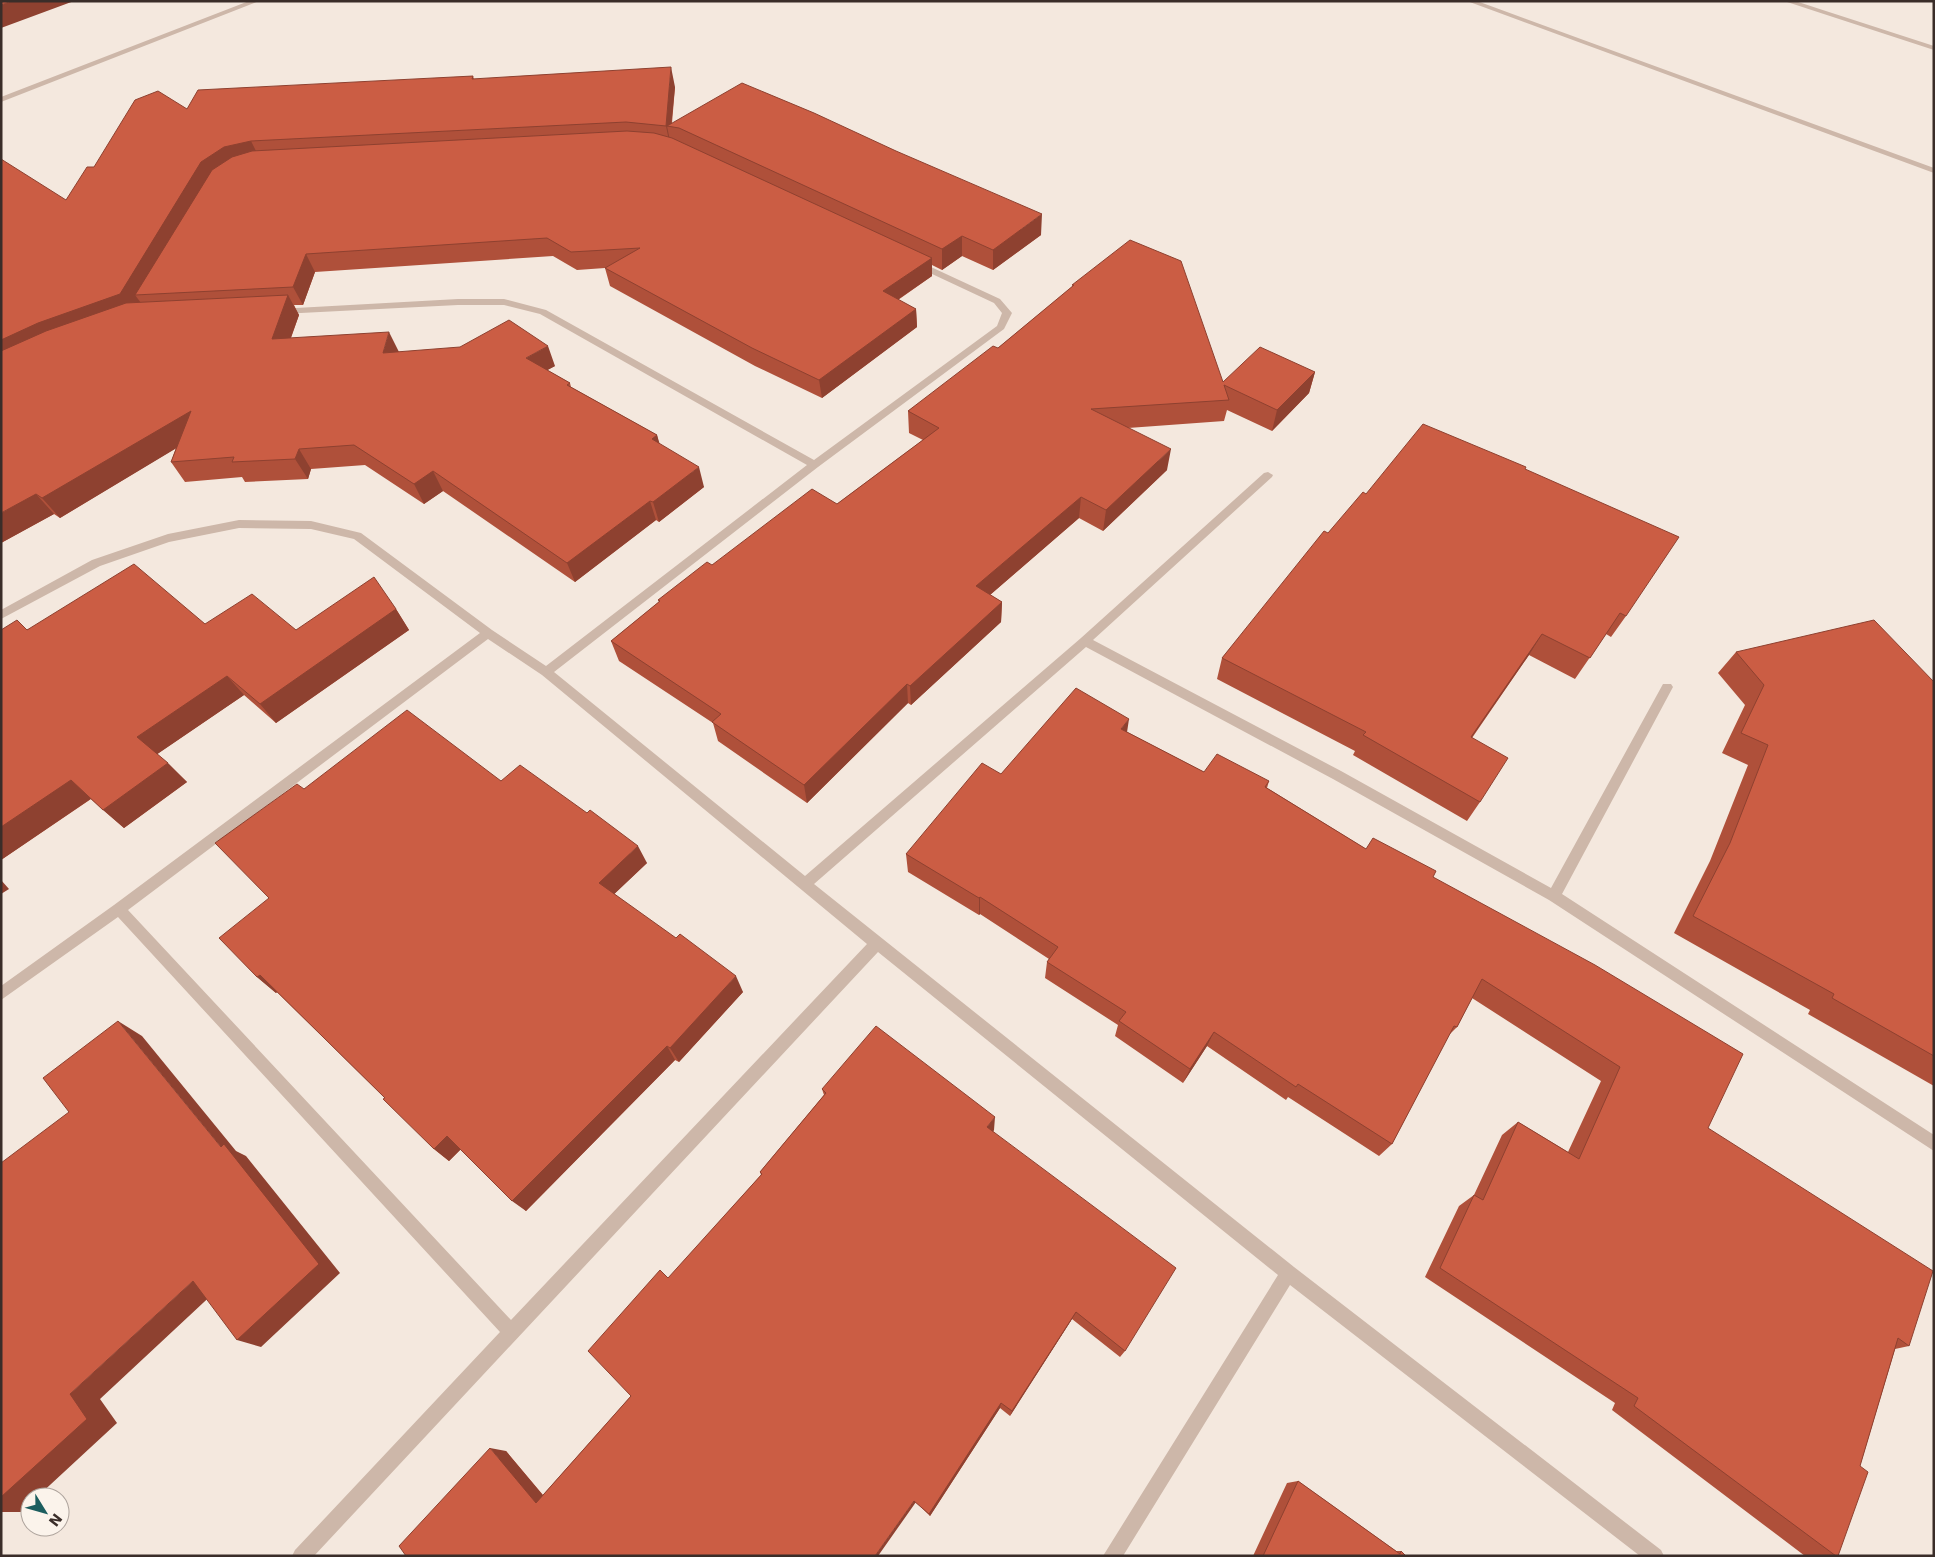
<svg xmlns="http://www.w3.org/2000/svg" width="1935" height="1557" viewBox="0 0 1935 1557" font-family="'DejaVu Sans',sans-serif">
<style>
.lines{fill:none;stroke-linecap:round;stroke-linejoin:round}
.street{fill:#cdb7a9;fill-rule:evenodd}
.wall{fill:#af503a}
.shaded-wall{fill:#8e4130}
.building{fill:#cb5d44;stroke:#8e4130}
</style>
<rect width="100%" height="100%" fill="#f4e8de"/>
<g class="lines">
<path class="street" d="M249,1H259L1,102V97Z
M1467,1H1477L1934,168V173Z
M1784,1H1795L1934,46V50Z
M918,261L1000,299L1012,313L1004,329L818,467L554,672L805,876L1081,638L1264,473L1268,472L1273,475L1272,477L1093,640L1341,771L1551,888L1663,684H1671L1673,687L1562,894L1934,1135V1151L1549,900L1333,779L1086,647L814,884L1294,1267L1661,1550L1664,1556H1640L1290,1285L1123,1556H1103L1278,1275L878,952L314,1556H292L295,1550L500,1332L118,917L1,1000V986L114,905L480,633L354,539L311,529L239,528L169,542L100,566L1,619V610L92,560L168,534L239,520L311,521L361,533L492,630L546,666L807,465L540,314L504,305H458L281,314L276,311L278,309L458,299H504L546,310L814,460L997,326L1002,313L994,303L915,266L914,264ZM488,639L542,675L867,944L511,1320L128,910Z"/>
</g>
<path class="wall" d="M473,76L474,79L675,87L672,123L1041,235L993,270L962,256L942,270L932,265V276L898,300L916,309L917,327L822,398L755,366L610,286L605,268L577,270L553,256L315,272L303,305H294L299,315L291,338L398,352L555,366L547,370L570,383L571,387L657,435L659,444L704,487L659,522L656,520L575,582L443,491L424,504L365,465L311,469L308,479L245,482L242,477L185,482L171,462L176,448L60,518L54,514L1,543L66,200L94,167L187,109Z
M1072,285L1223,382L1315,372L1309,393L1272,431L1227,410L1224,421L1128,428L1167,470L1103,531L1079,518L990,595L1002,602L1001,622L911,705L908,703L807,803L718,741L713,723L619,661L611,641L659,602L658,600L712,565L837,504L923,440L909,433L908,411L998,348L1072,287Z
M1525,469L1626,616L1611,637L1606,634L1575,679L1529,655L1472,738L1480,802L1467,821L1353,755L1355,751L1217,679L1222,658L1328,533L1366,494Z
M396,609L409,630L276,723L244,695L157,754L187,782L124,828L91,799L1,860V630L205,624L296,630Z
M1736,652L1934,682V1086L1808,1014L1810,1010L1674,933L1710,861L1748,765L1722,753L1745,705L1718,673Z
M1127,732L1204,772L1269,781L1267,788L1366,849L1433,877L1708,1128L1909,1346L1895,1349L1860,1466L1838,1556H1805L1612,1410L1615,1403L1425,1277L1459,1206L1474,1195L1502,1135L1518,1122L1568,1152L1601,1081L1472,998L1457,1027L1449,1035L1392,1144L1379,1156L1288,1097L1286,1100L1207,1046L1183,1083L1115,1036L1118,1025L1045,978L1047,962L1049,959L980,914L979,915L908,872L906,854L1001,774Z
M501,781L647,863L614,894L743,992L679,1062L675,1060L526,1211L461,1149L449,1161L434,1149L385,1098L277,992L276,993L257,977L269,898L304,789Z
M822,1089L994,1130L993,1131L1125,1351L1120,1357L1072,1319L1010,1416L1000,1408L930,1516L916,1502L406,1556L506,1451L543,1495L631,1396L669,1278L761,1175L760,1172L824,1095Z
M1298,1481L1396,1551H1401L1406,1556H1253L1287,1483Z"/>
<path class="shaded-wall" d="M12,1H74L1,28V5Z
M671,67L675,87L671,127L667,126L670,141V146L666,126Z
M251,141L261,161L135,295L141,303L1,368V340L201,162L224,147Z
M1042,214L1041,235L993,270V250Z
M962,236V256L942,270V249Z
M306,254L315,272L303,305L293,287Z
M932,258V276L884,309L883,291Z
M288,295L299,315L283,359L272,339Z
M916,309L917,327L822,398L819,380Z
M389,332L399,352L383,353Z
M548,346L555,366L533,378L526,358Z
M1315,372L1309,393L1272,431L1277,410Z
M191,411L205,431L60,518L42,498Z
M657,435L663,455L652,439Z
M299,449L311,469L308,479L295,459Z
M1171,449L1167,470L1103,531L1106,510Z
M699,467L704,487L659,522L653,502Z
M433,471L443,491L424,504L414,484Z
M36,494L54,514L1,543V513Z
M1081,497L1079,518L976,607V586Z
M650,501L656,520L575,582L567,563Z
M1002,602L1001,622L911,705L910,686Z
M396,609L409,630L276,723L260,704Z
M1542,634L1529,655L1458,757L1471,737Z
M227,676L244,695L156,755L137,737Z
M907,684L908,703L807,803L804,785Z
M1129,719L1126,739L1121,729Z
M168,763L187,782L124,828L103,810Z
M71,780L92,798L1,860V827Z
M638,846L647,863L608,900L599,883Z
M1,880L9,889L1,894Z
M980,897V914L979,915V898Z
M260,975L279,990L276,993L257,977Z
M736,976L743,992L679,1062L670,1048Z
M118,1021L142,1036L236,1151L246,1156L340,1273L261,1347L237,1340L221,1147Z
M1214,1032L1207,1046L1183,1083L1190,1069Z
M667,1046L675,1060L526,1211L512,1201Z
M995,1117L994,1130L987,1140V1127Z
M447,1136L462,1148L449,1161L434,1149Z
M193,1281L218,1289L100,1399L117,1423L37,1497H30V1504L21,1512H1V1497L70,1394Z
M1076,1312L1072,1319L1010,1416L1012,1411Z
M1001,1403L1000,1408L930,1516L929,1514Z
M490,1448L506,1451L551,1505L536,1503Z
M914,1501L916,1502L878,1556H875Z"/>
<path class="building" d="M1,1H12L1,5Z
M671,67L666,126L626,122L251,141L224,147L201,162L120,294L38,323L1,340V159L66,200L87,167H94L135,100L158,91L187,109L198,90L473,76L472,79Z
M742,83L814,113L896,151L1042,214L993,250L962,236L942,249L679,128L667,126Z
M627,131L654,133L672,138L932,258L883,291L916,309L819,380L752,348L605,268L640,248L571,252L547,238L306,254L293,287L135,295L212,170L232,157L252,151Z
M1130,240L1181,261L1223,382L1260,347L1315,372L1277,410L1224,385L1229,400L1091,409L1171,449L1106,510L1081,497L976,586L1002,602L910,686L907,684L804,785L712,722L721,714L611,641L660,601L658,600L707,562L712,565L812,489L837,504L939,428L908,411L993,346L998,348L1074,285H1072Z
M288,295L272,339L389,332L383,353L460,347L509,320L548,346L526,358L570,383L567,385L657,435L652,439L699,467L653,502L650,501L567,563L433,471L414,484L354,445L299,449L295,459L232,462L234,457L171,462L191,411L42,498L36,494L1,513V351L46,331L126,303Z
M1423,424L1526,467L1525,469L1679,537L1626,616L1620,613L1590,658L1542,634L1471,737L1508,758L1480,802L1363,735L1366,732L1222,658L1324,531L1328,533L1363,492L1366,494Z
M134,564L205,624L252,594L296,630L374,577L396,609L260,704L227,676L137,737L168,763L103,810L71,780L1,827V630L17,620L27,630Z
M1874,620L1934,682V1056L1832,998L1834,994L1693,916L1730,843L1768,745L1741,733L1764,685L1736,652Z
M1076,688L1129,719L1121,729L1204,772L1217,754L1269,781L1265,787L1366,849L1373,838L1436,871L1433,877L1595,965L1743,1054L1708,1128L1933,1271L1909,1346L1898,1338L1860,1466L1868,1472L1838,1556H1836L1634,1406L1638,1398L1440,1268L1474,1195L1483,1200L1518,1122L1579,1159L1620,1067L1482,979L1457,1027L1454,1026L1392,1144L1298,1084L1296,1087L1214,1032L1190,1069L1119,1021L1126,1012L1047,962L1058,947L980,897L979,898L906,854L982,763L1001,774Z
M407,710L501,781L520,765L587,813L590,810L638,846L599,883L676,938L680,934L736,976L670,1048L667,1046L512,1201L447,1136L434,1149L383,1099L385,1098L260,975L257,977L219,938L269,898L215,843L297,784L304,789Z
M118,1021L221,1147L224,1144L319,1264L237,1340L193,1281L70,1394L87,1419L1,1497V1163L69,1112L43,1078Z
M876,1026L995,1117L987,1127L1176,1268L1125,1351L1076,1312L1012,1411L1001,1403L929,1514L914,1501L875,1556H406L399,1546L490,1448L536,1503L631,1396L588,1351L660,1270L668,1278L762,1174L760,1172L826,1093L822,1089Z
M1298,1481L1400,1554L1401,1551L1406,1556H1263Z"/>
<rect width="1935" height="1557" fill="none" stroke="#3a2d29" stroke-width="5"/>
<g transform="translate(45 1512) rotate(127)"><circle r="24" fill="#fbf3eb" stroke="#aea49d"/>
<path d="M0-4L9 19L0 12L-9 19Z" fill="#1c5d5e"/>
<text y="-8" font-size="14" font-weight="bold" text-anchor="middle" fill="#3a2d29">N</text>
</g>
</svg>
